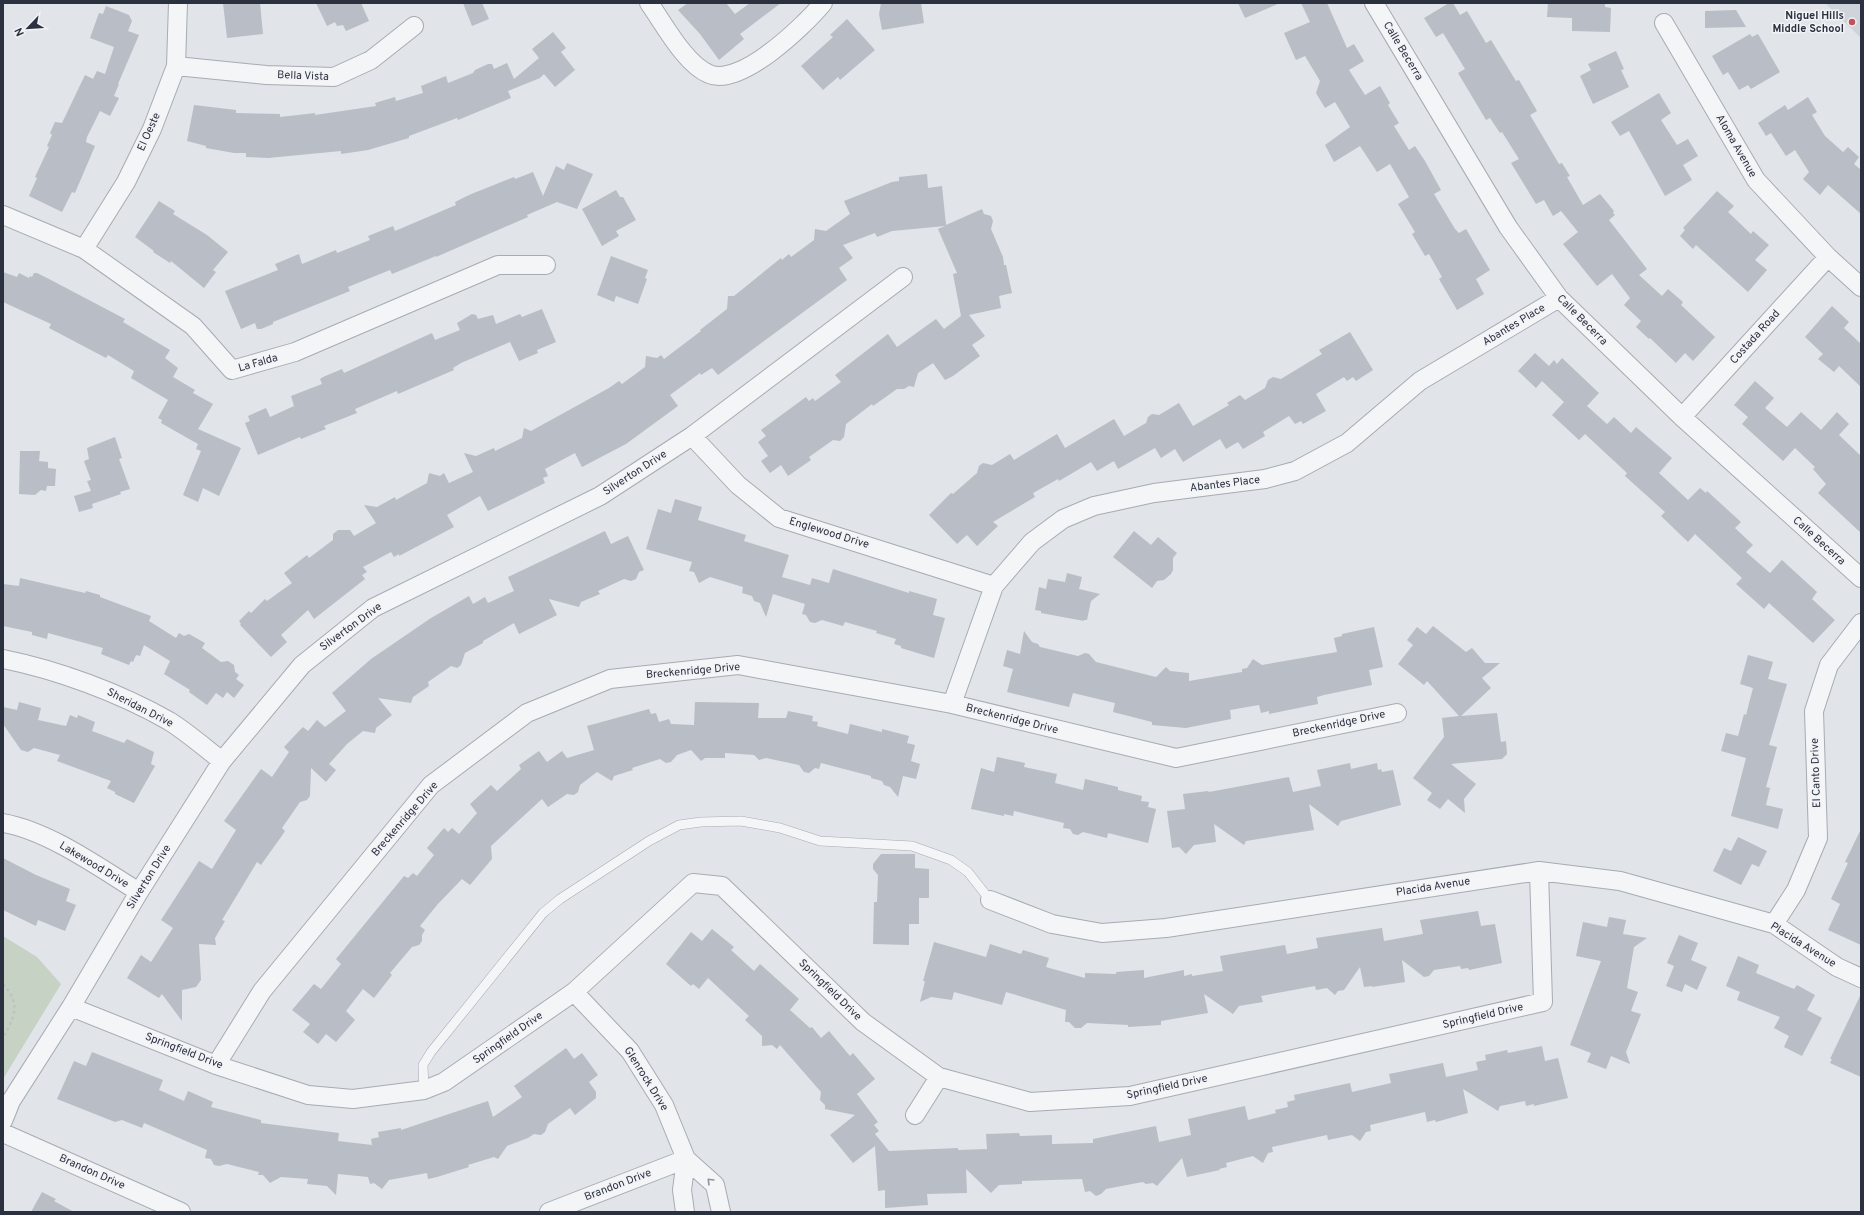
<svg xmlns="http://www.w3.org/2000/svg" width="1864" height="1215" viewBox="0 0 1864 1215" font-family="Overpass,sans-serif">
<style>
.built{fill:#cfd3da}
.green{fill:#c6d2c3}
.building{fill:#b9bdc5}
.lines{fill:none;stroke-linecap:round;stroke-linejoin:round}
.service-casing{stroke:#a7abb3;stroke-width:10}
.minor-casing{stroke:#a7abb3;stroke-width:20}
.path{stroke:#bfc2c7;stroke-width:2.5;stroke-dasharray:3 3;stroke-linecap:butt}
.service{stroke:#f3f5f7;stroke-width:9}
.minor{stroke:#f3f5f7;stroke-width:18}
.oneway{stroke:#8f939b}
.poi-dot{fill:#c3515d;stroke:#f1f3f6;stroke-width:1.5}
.labels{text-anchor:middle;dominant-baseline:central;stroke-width:3;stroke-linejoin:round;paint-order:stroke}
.poi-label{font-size:11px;font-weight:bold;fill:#2b313f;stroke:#f1f3f6;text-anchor:end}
.street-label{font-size:11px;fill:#2b313f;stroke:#f1f3f6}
</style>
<rect width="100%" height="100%" fill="#e1e4e9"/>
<path class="built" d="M1825,3H1861V38L1827,5Z"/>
<path class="green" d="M3,936L37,957L61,984L3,1079Z"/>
<path class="building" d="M223,3H260L263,34L227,38Z
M316,3H361L369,21L346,31L343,25L337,26L335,22L327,26Z
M463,3H482L489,19L472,26Z
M688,3H726L735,14L750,3H781L740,34L744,39L719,60L700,34L678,10Z
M881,3H921L924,23L882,30L879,14Z
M1238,3H1280L1245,18Z
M1301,3H1327L1347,48L1354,44L1364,61L1349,70L1365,95L1380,86L1390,103L1388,105L1399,123L1394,126L1409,150L1415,146L1425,161L1441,190L1434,194L1455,229L1459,233L1466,229L1490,270L1476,279L1484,294L1457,310L1439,279L1442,277L1429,254L1425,256L1412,234L1415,232L1398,204L1409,197L1390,164L1377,172L1360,146L1334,162L1325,145L1350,127L1335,102L1325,108L1316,93L1320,81L1305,56L1296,60L1284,33L1310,22Z
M1449,3H1453L1460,15L1467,11L1486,43L1491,40L1516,81L1519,80L1537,111L1530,115L1559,164L1562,163L1570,176L1567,177L1583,205L1600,194L1614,211L1613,213L1615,215L1609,220L1647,269L1639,275L1662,296L1668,289L1683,302L1681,305L1715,337L1693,361L1685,353L1676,363L1650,338L1649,339L1636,327L1641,321L1624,305L1630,298L1612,274L1597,286L1563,244L1578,232L1561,211L1553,216L1544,200L1536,204L1511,163L1519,159L1502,132L1500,133L1490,118L1486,120L1458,73L1465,69L1443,33L1436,37L1424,18Z
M1548,3H1605V7L1611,8L1610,32L1572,31V18L1547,17Z
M106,6L129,15L132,21L128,31L139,35L118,84H119L114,96L119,98L110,116L100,111L87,137L86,142L95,146L75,193L72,192L62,212L29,196L37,178L35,177L49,147L47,146L52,135L50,133L55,122L62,123L85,75L93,79L97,71L105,74L114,47L90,38L99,13L103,14Z
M1736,10L1746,27L1705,28V11Z
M847,19L875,50L840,80L838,77L823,90L801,66L833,37L830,35Z
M553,32L566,48L561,52L575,70L555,87L544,74L540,78L508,91L511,98L458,120L457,118L409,136V138L368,150L341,154V151L268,158L246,157V153H234L206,148V146L187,141L194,105L236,110V113L280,114V117L315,113V115L376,106L375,103L395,97L396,101L423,93L421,86L446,76L448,83L473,73L475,70L488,64H492L494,69L507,63L514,79L539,58L532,49Z
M1750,34L1752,37L1758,34L1780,72L1751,89L1748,85L1739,90L1728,72L1723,75L1712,56Z
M1616,51L1624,69L1621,70L1629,87L1593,104L1580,76L1591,70L1588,64Z
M1659,93L1671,113L1661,120L1677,145L1688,139L1698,156L1683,165L1692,180L1665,196L1629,131L1620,136L1611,122Z
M1808,97L1817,112L1812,115L1825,136L1843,152L1848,147L1859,157L1854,164L1861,170V214L1828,185L1820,195L1803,179L1809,172L1795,150L1786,156L1771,133L1766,136L1758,123L1785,105L1788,110Z
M567,163L593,174L577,209L557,202L527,215L528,217L436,257V256L392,274L390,270L348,287L350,291L273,322V324L261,329H257L255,323L241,329L225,291L278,270L275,264L299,254L302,264L336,250L337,253L370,240L368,236L393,226L395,231L456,205L455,202L469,195L514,177L515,179L533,172L543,196L556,166L564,170Z
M927,174L928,188L942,186L946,225L982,209L984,214L991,216L993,221L991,229L1003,257L1004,265H1006L1012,293L999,296L1001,308L969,315L985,336L972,345L980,356L953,376L945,380L933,363L918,373L914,387L909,386L904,389H897L873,406L872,404L846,424L844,437L840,441L833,440L809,457L811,460L788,476L781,465L770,473L761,461L768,456L758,442L766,436L761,430L806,397L809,401L813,398L815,401L841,382L835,375L888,334L897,347L936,319L944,329L961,316L953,274L957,273L938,229L945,226L892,231L877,237L875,233L843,245L853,258L839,268L847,280L718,375L712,368L701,375L700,373L670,395L678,406L626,444L582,467L575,453L545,469L548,476L543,478L545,483L488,511L480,496L447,515L454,527L399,556V554L394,557L391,552L363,567L367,572L362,575L365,579L314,619L308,610L281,635L287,642L271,657L240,625L241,624L239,621L249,611L251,613L265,599L267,601L292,583L284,573L307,555L309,558L333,540V534L338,530H350L354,536L376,523L364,505L377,507L395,497L396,500L427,483L429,473L440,476L444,473L449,483L473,472L464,453L476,456L494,448L495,451L522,438L524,428L531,431L609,388L619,381L622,384L645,367L646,356L657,358L661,355L664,359L701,331L700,330L727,309L728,296H734L781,258L782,260L789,254L791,257L814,240L815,229L826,231L850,214L844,201L892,182L899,181V177Z
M616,190L620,197H623L636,220L616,231L619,236L602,246L582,209Z
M1717,191L1734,206L1728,212L1751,234L1753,231L1769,245L1755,260L1767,270L1748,292L1696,245L1693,249L1680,236L1685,230L1683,228Z
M159,201L175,211L173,214L207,235L228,252L213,270L216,272L204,288L171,261L170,263L153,252L154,251L135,237Z
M611,256L648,270L645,278L647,279L638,304L616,296L614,302L597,295Z
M3,272L17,277L19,273L29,278L30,276L32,277L34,273H37L49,279L125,319L123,322L170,350L165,358L178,368L173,377L195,390L193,393L213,404L198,429L241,448L219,496L203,488L198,502L183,495L201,451L196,449L198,444L161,423L162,420L158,418L168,400L131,378L134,371L108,355L106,358L49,328L51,324L3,302Z
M1832,306L1849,322L1844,328L1861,344V387L1839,366L1834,372L1818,359L1823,354L1805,337Z
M542,309L556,342L537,350L538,353L519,361L510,342L461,363L453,368L454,370L398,394L397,391L355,409L357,413L324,426L326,429L301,439L300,437L258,455L245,423L250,421L248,416L266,408L270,417L294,406L291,396L322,384L320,379L323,377L342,369L344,373L432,333L435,340L460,330L457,323L472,314L476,315L478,319L493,315L496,324L520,314L522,317Z
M1350,332L1373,370L1356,381L1353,377L1347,381L1344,377L1316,394L1326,411L1303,424L1301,421L1295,424L1289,416L1263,432L1265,436L1243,449L1238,442L1226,449L1220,439L1183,462L1175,449L1161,458L1155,448L1118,469L1114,461L1097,471L1091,462L1059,481L1058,479L1033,493L1035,497L993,522L998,526L977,546L967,535L957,544L929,515L951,493L953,494L977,473L979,466L983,463L992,465L1010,454L1014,460L1057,434L1065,448L1114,419L1124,436L1146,423L1148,417L1152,414L1159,415L1179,403L1193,426L1229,405L1227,403L1240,395L1245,400L1265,388L1268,380L1273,377L1281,379L1322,354L1319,350Z
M1535,353L1549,366L1554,360L1557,364L1562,358L1599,393L1587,406L1607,424L1614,417L1631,433L1636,427L1672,458L1659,473L1688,500L1700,488L1706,493L1707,491L1741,522L1735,528L1753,545L1746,552L1770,573L1782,560L1817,592L1812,599L1835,620L1813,643L1769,603L1764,609L1736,584L1742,578L1695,534L1688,542L1661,516L1665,512L1625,476L1627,473L1585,434L1579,440L1552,415L1564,402L1542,381L1536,388L1518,371Z
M1755,381L1774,398L1765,408L1787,427L1801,412L1821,430L1837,412L1849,424L1839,435L1861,456V533L1818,493L1826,484L1813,469L1815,467L1795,448L1783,461L1742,424L1748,417L1734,405Z
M115,437L122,458L119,459L130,489L120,492L121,494L92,504L93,508L79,512L74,496L91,491L87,481L91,480L84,461L89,459L87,448Z
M20,451H40L39,461L48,462V468L56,469L55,486H47L46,491L41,490L35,495L19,494Z
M675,499L702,507L698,520L746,535L744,541L789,555L782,577L810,585L812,578L829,583L833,569L909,593V591L937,599L933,615L945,618L934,658L901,648V646L894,644L896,639L876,633L877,631L845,622L843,626L822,620L815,623L810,622L806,615L802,614L805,604L773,594L766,617L760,603L754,601L752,596L742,593L743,587L710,577L699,583L694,572L689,571L692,562L646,549L658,509L671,513Z
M605,531L611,544L628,536L644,570L639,572L636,579L631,581L624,579L598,591L600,594L581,602L579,607L549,599L557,615L519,634L514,623L483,641V643L465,653L461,665L457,668L451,666L428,682L429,686L413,697L411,703L378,698L392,715L376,728L375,733L363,731L347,744L329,764L336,770L326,782L311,768L310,796L307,800L300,802L282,828L285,831L281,837L261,865L257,862L222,920L225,921L215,938L216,945L199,944L201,980L196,987L182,990V1021L162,994L159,998L127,978L141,955L151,962L173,928L161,920L199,861L212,869L236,830L224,821L261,769L272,777L289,752L284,747L299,731L303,727L308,731L317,720L325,727L346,711L332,693L371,659L431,618L469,596L473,604L485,597L488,603L514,591L508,577Z
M1134,531L1151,545L1158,537L1177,553L1173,558V570L1171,574L1164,580L1157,581L1152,588L1113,557Z
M1067,573L1082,577L1079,589L1100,594L1091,601L1087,620H1084V621L1041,613V611L1035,610L1039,587L1046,589L1048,579L1065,582Z
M20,578L85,593L86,591L100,595V597L151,616L149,621L176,638L179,633L184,636L189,634L205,643L202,648L221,662L228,661L234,665L235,672L239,675L236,679L244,685L234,698L227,692L223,698L216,693L207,705L189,692L190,690L164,674L170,661L144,645L140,656L136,655L133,662L131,661L129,665L101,654L103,648L48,633L47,639L32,635V632L3,626V584L19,586Z
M1433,626L1466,652L1472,648L1485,663H1500L1482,678L1491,688L1461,716L1497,713L1501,742L1506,741L1507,754L1502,759L1451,764L1476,784L1464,799L1465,813L1448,799L1440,809L1427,800L1432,793L1413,778L1444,737L1442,718L1459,716L1427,681L1424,685L1398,664L1413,645L1407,640L1417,627L1426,634Z
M1374,627L1383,667L1369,670L1372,685L1324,695L1317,697L1318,704L1269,714V711L1261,713L1259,705L1230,710L1231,719L1186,728L1152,725V722L1113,712L1115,703L1073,693L1069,707L1007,692L1013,669L1003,666L1007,650L1020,654L1024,631L1032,642L1038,644L1040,647L1078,656L1085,653L1089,654L1096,662L1156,677L1166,667L1170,671L1189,673V681L1242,672V669L1247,668L1253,659L1262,665L1337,652L1334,638L1342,636V634Z
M1748,655L1773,662L1768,679L1787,684L1769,745L1777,747L1766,787L1770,788L1766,805L1783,809L1778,829L1731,816L1746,758L1721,751L1726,733L1738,736L1744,714L1746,715L1753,688L1740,684Z
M19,702L41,708L38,720L66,726L70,715L77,718L78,715L95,722L92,731L124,743L127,739L154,752L151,764L155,766L134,803L115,794V792L107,788L111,781L57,761L60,755L34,748L28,752L21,750L3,724V707L17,710Z
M695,702L759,703L758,718H786L788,711L813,716L812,721L818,722L817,726L848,734L850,724L882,732V729L909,736L907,743L915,745L911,761L920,764L916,779L903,776L898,797L890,787L884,785L882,781L871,778V776L821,763L819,769L815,768L809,773L804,772L799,765L766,758L759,760L754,755L725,753V758H705L701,761L691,750L677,755L671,762L666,763L660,759L632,768L633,770L614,776L612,781L597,772L580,785L578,792L574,795L567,794L548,807L542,799L491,846L492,859L470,885L462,879L437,905L420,926L425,930L422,935V941L419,945L412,947L390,973L392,975L374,998L363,989L346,1011L355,1020L336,1042L326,1034L318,1044L303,1032L310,1024L292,1010L314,984L321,989L341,964L336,959L404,876L408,878L413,873L417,876L434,855L427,848L444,828L448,832L452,828L459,834L477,813L470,804L491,785L497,791L521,769L519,765L539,751L547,762L562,751L567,758L594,750L587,726L649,709L651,714L656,713L659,722L669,719L671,724L694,725Z
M997,757L1025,763L1024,767L1057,774L1055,783L1083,790L1085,779L1118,787V790L1142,796L1141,801L1149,802L1148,807L1156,809L1148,843L1108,833L1107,838L1083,832L1078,835L1073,834L1070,829L1063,828L1064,823L1014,811L1013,816L1004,814V816L971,809L981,768L994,772Z
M1350,763L1351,769L1377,763L1378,770L1381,769L1382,772L1393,770L1401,805L1341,821L1338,826L1309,804L1314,830L1246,841L1244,845L1214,824L1216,842L1194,845L1186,854L1179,847L1172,848L1167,811L1185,809L1183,794L1208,791L1209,792L1289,777L1293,792L1321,786L1317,770Z
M1861,829V945L1828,930L1840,904L1831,899L1848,863L1845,862Z
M1738,837L1767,851L1759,867L1752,864L1741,885L1713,871L1724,848L1731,851Z
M881,854H915V868L929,869V898H919V924H909V945L873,944L874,902H877L878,875L873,869V864Z
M3,858L36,875L70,889L66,901L76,905L65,931L38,920L36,926L3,910Z
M1478,911L1481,926L1495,924L1502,963L1469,970L1468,968L1461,969L1460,966L1434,970L1429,976L1424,977L1402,960L1405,982L1372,987V986L1364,987L1360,967L1344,990L1338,991L1335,995L1327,988L1316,990L1315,986L1261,996L1263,1002L1239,1006L1233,1014L1204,994L1208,1013L1161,1021V1025L1128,1027V1025L1087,1023L1081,1028H1075L1069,1022H1065L1066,1010L1006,992L1002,1005L954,992L952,1000L931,997L920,1002L925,981H923L934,942L986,957L990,944L1021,954L1023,950L1049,958L1046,967L1085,978V973L1116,974V972L1144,970V978L1184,970V976L1192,974V976L1223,971L1220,956L1285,945L1287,954L1318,948L1316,938L1382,928L1384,941L1423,934L1420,920Z
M1609,917L1626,920L1623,934L1647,938L1634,947L1627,988L1638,992L1631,1011L1641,1014L1626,1052L1630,1064L1611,1056L1606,1069L1587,1062L1591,1053L1570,1045L1601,961L1576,956L1583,922L1607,927Z
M712,929L734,947L731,950L754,971L760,964L799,999L790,1010L810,1028L812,1027L821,1038L829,1031L850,1056L853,1053L875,1079L857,1094L878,1122L874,1125L879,1131L875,1134L889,1151L958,1148V1150L987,1149L986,1134L1019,1133L1020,1136L1052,1135V1144L1093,1143V1139L1156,1126L1159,1142L1191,1135L1188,1119L1245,1106L1248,1120L1276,1113L1275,1110L1288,1107L1287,1102L1295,1100L1294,1095L1350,1083L1352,1092L1391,1083L1389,1074L1443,1063L1446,1077L1478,1070L1476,1062L1486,1060L1485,1055L1507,1050L1508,1053L1542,1046L1545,1061L1558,1058L1568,1098L1534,1106V1104L1526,1106L1525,1101L1500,1106L1498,1111L1463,1089L1468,1113L1436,1122L1435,1120L1427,1122L1425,1112L1370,1125L1371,1131L1366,1132L1360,1141L1352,1135L1328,1140L1327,1135L1272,1147L1273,1152L1268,1153L1263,1163L1253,1156L1226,1163L1227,1167L1219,1169L1220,1170L1187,1177L1182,1158L1157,1186L1153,1183L1146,1184L1143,1182L1132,1184L1106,1189L1101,1194L1096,1196L1090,1191L1085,1192L1082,1179L1022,1181V1184L999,1185L991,1193L966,1169L967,1193L927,1194L928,1205L885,1208V1190L878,1191L875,1146L853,1163L830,1135L855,1115L825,1109V1105L820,1100L821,1092L780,1045L777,1049L772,1045L762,1046V1036L745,1020L749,1016L708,978L699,989L693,984L691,986L666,964L691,932L702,941Z
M1679,935L1698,943L1691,960L1707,967L1697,990L1685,984L1682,992L1666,986L1674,966L1667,963Z
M1738,956L1759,965L1756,973L1794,989L1797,985L1815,995L1807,1010L1822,1018L1802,1056L1784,1047L1789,1036L1774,1028L1780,1017L1737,1000L1740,992L1726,986Z
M1861,994V1077L1830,1063L1832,1059H1830Z
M566,1048L574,1059L582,1053L598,1075L589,1082L596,1092V1098L575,1115L570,1108L548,1124L545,1132L541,1135L534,1134L528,1138L507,1146L498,1159L494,1157L468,1165L469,1167L437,1177L428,1179L427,1173L389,1180L382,1189L374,1183L370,1184L368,1177L338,1174L336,1195L327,1186L307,1184L308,1179L281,1177L270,1183L263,1175H258L259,1172L227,1164L219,1166L214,1165L211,1159L205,1158L207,1150L144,1123L142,1128L122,1120L115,1122L57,1099L74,1061L86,1066L92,1052L163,1080L159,1090L184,1101L188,1091L213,1102L211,1107L261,1120V1123L339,1133L338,1141L372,1145L371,1139L379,1137L378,1132L401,1128V1130L488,1101L493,1117L522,1097L514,1086Z
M42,1192L56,1199L54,1201L74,1212H31Z"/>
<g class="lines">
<defs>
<path id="service" d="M424,1090L423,1065L431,1052L543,913L560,899L649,841L679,825L701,822L741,821L780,828L820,841L912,846L951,860L968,872L990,900"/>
<path id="minor" d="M649,3C664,24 685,64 709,74C740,88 805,25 823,3
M1374,3L1508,227L1559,298L1682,417L1861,578
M1664,23L1756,180L1828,257L1861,287
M176,66L266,75L334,77L371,60L414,26
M3,215L84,249L193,326L232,370L295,352L498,265H546
M84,249L126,182L152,129L176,66L178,3
M1682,417L1828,257
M692,436L738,485L779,518L994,586
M3,659C58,670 120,693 169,721C187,732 205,748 222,761
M952,704L994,586L1032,542L1063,519L1094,506L1154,493L1265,479L1295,471L1347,443L1420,381L1559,298
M3,823C49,831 100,868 139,892
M990,900L1052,924L1102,933L1166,928L1539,871L1620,881L1774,924L1837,967L1861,978
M1774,924L1796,890L1818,838L1814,711L1829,665L1861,623
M574,992L630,1051L664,1105L686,1159L715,1185L721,1212
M71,1007L216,1065L308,1095L353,1099L424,1090L444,1082L574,992L693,883L722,886L863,1022L939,1077L1030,1102L1130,1096L1543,1002L1539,871
M216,1065L262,991L431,785L527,713L610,679L738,665L952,704L1176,758L1397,713
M915,1115L939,1077
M3,1121L11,1101L71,1007L139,892L222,761L302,665L373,608L600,496L692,436L903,277
M3,1133L181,1212
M549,1212L686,1159
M685,1212L682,1190L686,1159"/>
</defs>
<use href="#service" class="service-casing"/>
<use href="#minor" class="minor-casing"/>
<path class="path" d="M3,984C21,1004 15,1016 3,1038"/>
<use href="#service" class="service"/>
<use href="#minor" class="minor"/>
</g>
<defs><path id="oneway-chevron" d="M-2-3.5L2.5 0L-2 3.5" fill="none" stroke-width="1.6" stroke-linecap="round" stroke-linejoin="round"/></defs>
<use class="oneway" href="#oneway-chevron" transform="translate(710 1181) rotate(-135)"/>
<circle class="poi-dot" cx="1852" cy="22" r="4"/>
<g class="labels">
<g class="poi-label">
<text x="1844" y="16">Niguel Hills<tspan x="1844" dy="13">Middle School</tspan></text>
</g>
<g class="street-label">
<text transform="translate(1403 51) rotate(59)">Calle Becerra</text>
<text transform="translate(303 76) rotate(2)">Bella Vista</text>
<text transform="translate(149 132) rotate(-66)">El Oeste</text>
<text transform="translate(1736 146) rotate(60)">Aloma Avenue</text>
<text transform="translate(1582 320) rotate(45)">Calle Becerra</text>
<text transform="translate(1514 325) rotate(-31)">Abantes Place</text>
<text transform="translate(1755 337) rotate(-48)">Costada Road</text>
<text transform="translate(258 363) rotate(-16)">La Falda</text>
<text transform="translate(635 473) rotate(-33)">Silverton Drive</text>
<text transform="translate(1225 484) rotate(-7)">Abantes Place</text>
<text transform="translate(829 533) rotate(17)">Englewood Drive</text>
<text transform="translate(1819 541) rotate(42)">Calle Becerra</text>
<text transform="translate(351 627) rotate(-36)">Silverton Drive</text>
<text transform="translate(693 671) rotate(-5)">Breckenridge Drive</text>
<text transform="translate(140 708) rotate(27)">Sheridan Drive</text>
<text transform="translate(1012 719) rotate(14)">Breckenridge Drive</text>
<text transform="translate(1339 724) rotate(-12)">Breckenridge Drive</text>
<text transform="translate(1816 773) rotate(-92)">El Canto Drive</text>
<text transform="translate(405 819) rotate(-49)">Breckenridge Drive</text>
<text transform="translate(94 865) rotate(31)">Lakewood Drive</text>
<text transform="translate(149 877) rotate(-58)">Silverton Drive</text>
<text transform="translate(1433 887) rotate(-9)">Placida Avenue</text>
<text transform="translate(1803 945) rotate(32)">Placida Avenue</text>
<text transform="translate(830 990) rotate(44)">Springfield Drive</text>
<text transform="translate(1483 1016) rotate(-13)">Springfield Drive</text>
<text transform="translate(508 1038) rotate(-35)">Springfield Drive</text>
<text transform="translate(184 1051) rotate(21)">Springfield Drive</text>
<text transform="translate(646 1079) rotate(58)">Glenrock Drive</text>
<text transform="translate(1167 1087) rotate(-12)">Springfield Drive</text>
<text transform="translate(92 1172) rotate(24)">Brandon Drive</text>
<text transform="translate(618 1185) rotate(-21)">Brandon Drive</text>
</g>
</g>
<rect width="1864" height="1215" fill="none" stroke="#2b313f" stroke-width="8"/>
<g transform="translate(28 28) rotate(245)" stroke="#f1f3f6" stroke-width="3" paint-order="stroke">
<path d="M0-3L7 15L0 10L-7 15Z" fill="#2b313f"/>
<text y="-6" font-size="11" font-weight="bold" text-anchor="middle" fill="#2b313f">N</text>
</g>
</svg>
